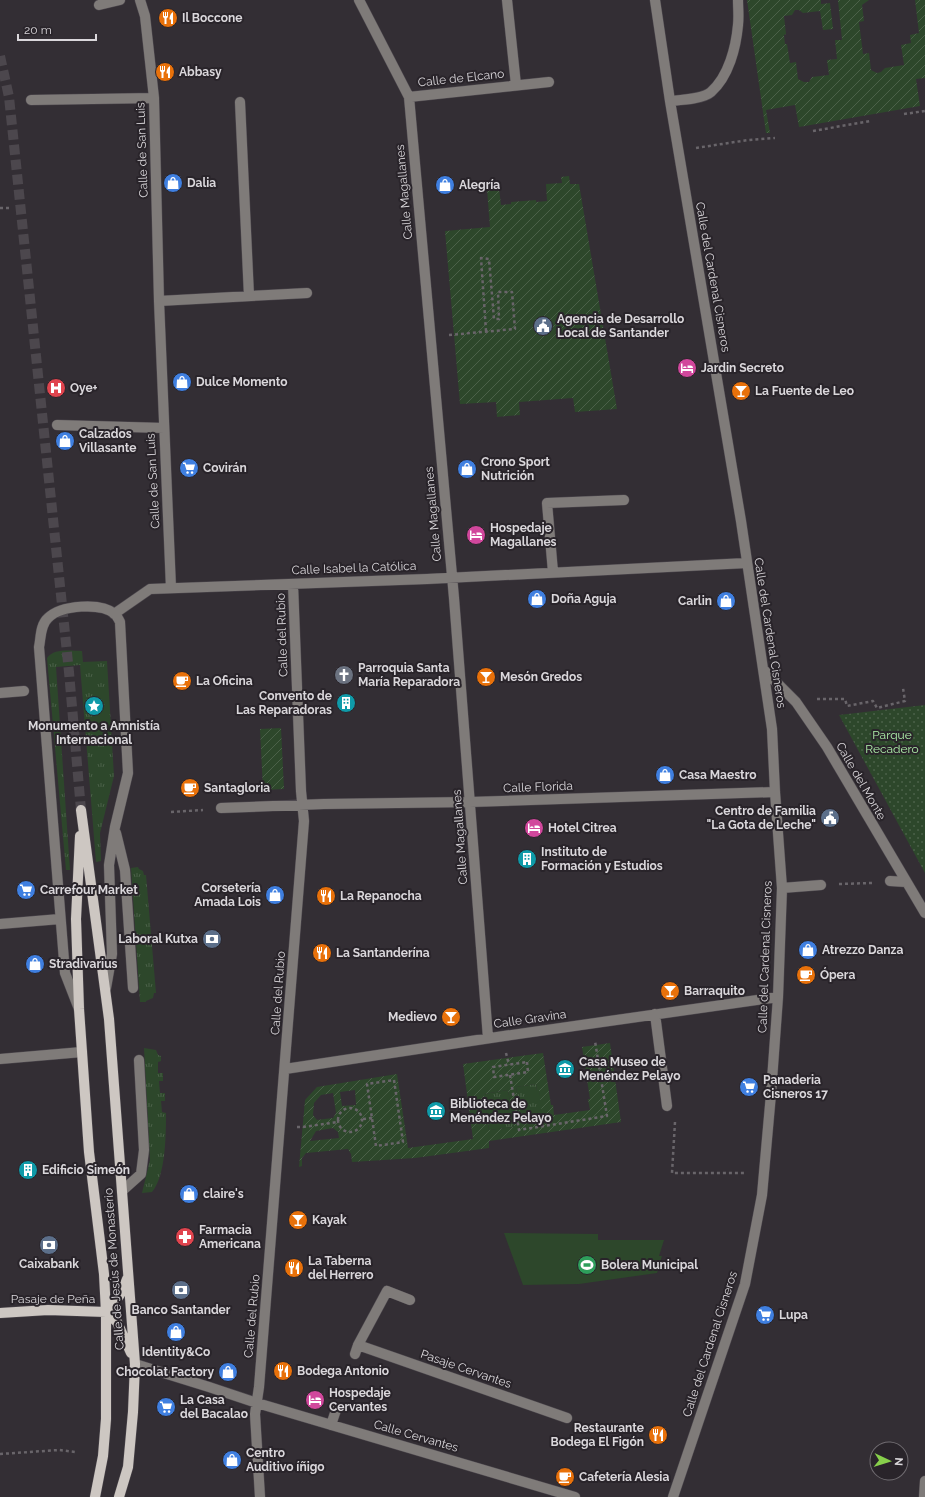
<svg xmlns="http://www.w3.org/2000/svg" width="925" height="1497" viewBox="0 0 925 1497" font-family="Raleway,sans-serif">
<style>
.grass{fill:url(#grass-tufts)}
.park{fill:url(#park-dots)}
.garden{fill:url(#garden-furrows);fill-rule:evenodd}
.pitch{fill:#2d472b}
.lines{fill:none;stroke-linecap:round;stroke-linejoin:round}
.major-tunnel{stroke:#4c474d;stroke-width:10;stroke-dasharray:10 5;stroke-linecap:butt}
.minor-casing{stroke:#4e494f;stroke-width:11}
.major-casing{stroke:#4e494f;stroke-width:11}
.path{stroke:#69656a;stroke-width:2.5;stroke-dasharray:3 3;stroke-linecap:butt}
.minor{stroke:#7f7b79;stroke-width:10}
.major{stroke:#cdc7c2;stroke-width:10}
.labels{text-anchor:middle;dominant-baseline:central;stroke-width:4;stroke-linejoin:round;paint-order:stroke}
.poi-label{font-size:12px;font-weight:bold;fill:#dad7db;stroke:#29242a;text-anchor:start}
.street-label{font-size:12px;fill:#dad7db;stroke:#29242a}
.park-label{font-size:12px;fill:#aff1aa;stroke:#29242a}
</style>
<defs>
<pattern id="grass-tufts" width="24" height="20" patternUnits="userSpaceOnUse"><rect width="24" height="20" fill="#2d472b"/><path d="M3 7l-1-3M5 7V3M7 7l1-3M15 17l-1-3M17 17v-4M19 17l1-3" fill="none" stroke="#4b6149"/></pattern>
<pattern id="park-dots" width="8" height="8" patternUnits="userSpaceOnUse"><rect width="8" height="8" fill="#2d472b"/><path d="M2 2h.1M6 6h.1" fill="none" stroke="#4b6149" stroke-width="1.8" stroke-linecap="round"/></pattern>
<pattern id="garden-furrows" width="10" height="10" patternUnits="userSpaceOnUse"><rect width="10" height="10" fill="#2d472b"/><path d="M-1 1l2-2M0 10L10 0M9 11l2-2" fill="none" stroke="#4b6149"/></pattern>
</defs>
<rect width="100%" height="100%" fill="#332e34"/>
<path class="grass" d="M82,651L83,662L107,661L114,776L100,833L101,861L96,862L80,665L56,667L70,870H66L47,658C54,648 71,651 82,651Z
M138,867L139,869L143,871L144,875H146L156,993H154L153,998L146,1001V1002H140L131,868Z
M144,1048L156,1050L158,1055L161,1056V1061L158,1062V1073H163V1081H159L160,1093H165V1101H161L162,1112L166,1113C166,1133 166,1176 152,1192L142,1193L150,1160Z
M536,1084L537,1091L539,1090L543,1113L541,1114L542,1121L522,1124L516,1087Z
M508,1090L514,1127L489,1130L484,1094Z"/>
<path class="park" d="M925,705V873L839,715Z"/>
<path class="garden" d="M747,0H821V4L830,3L833,29L823,30L820,11L803,13L799,10H795L792,15L784,16L786,34L784,35L785,44H787L790,63L796,62L798,79L804,82H809L812,77L829,75L827,60L837,59L835,40H842L838,0H869L862,5L864,21L859,22L863,54L869,53L871,70L877,73L881,72L885,68L904,65L901,45L911,43L910,35L919,33L915,0H925V78L916,79L920,106L799,127L795,105L766,110L770,133H766Z
M569,176L570,184H579L617,409L575,412L573,398L519,402L520,415L497,417L496,402L460,404L445,231L490,227L487,189L499,188L501,205L511,204V202L536,200V202L547,201L546,184L562,183L561,177Z
M281,728L284,789L263,790L260,729Z
M610,1043L621,1122L489,1141V1148L415,1158L352,1162L351,1154L348,1149L306,1153L302,1158V1166L299,1167L305,1100L317,1087L397,1074L408,1148L473,1139L463,1064L543,1053L551,1105H553L554,1115L590,1110L588,1099H590L582,1047ZM536,1084L537,1091H539L542,1113H541L542,1121L522,1124L516,1087ZM355,1090L356,1105L342,1106L340,1092ZM508,1090L514,1127L489,1130L484,1094ZM333,1093L336,1113L333,1118L317,1120L313,1115L314,1103L321,1095ZM333,1128L338,1132L339,1138L310,1141L316,1131Z"/>
<path class="pitch" d="M504,1233L598,1234V1240H664L659,1256H662L657,1273L579,1284L523,1285Z"/>
<g class="lines">
<path class="major-tunnel" d="M0,56L9,97L69,672L81,810"/>
<defs>
<path id="minor" d="M140,0L145,16L154,98L159,301L171,588
M359,0L409,97L454,598L488,1038
M507,0L516,85
M655,0L670,101L741,521L763,669L772,729L775,792L782,888L778,997L771,1094L762,1195L745,1284L673,1497
M99,5L120,0
M409,97L549,82
M31,100L154,98
M670,101C681,100 703,99 711,92C729,76 736,47 738,25C739,16 738,8 738,0
M240,102L249,296
M159,301L307,293
M57,425L164,428
M553,572L547,503L624,500
M114,614L150,589L427,579L747,563
M763,669L796,702L827,747L925,913
M0,693L24,691
M221,808L324,804L470,802L775,792
M116,833L125,870L133,988
M890,881L906,882
M782,888L821,885
M0,924L60,919
M79,1009L65,973L39,647C41,638 40,625 48,618C61,605 101,602 115,614C117,616 119,620 120,622L128,773L115,827L109,865L112,954L106,988
M655,1014L667,1106
M0,1059L82,1052
M285,1069L504,1036L778,997
M122,1191L141,1174L144,1150L139,1060
M358,1345L567,1418
M355,1354L358,1345L387,1291L410,1300
M135,1364L209,1387L257,1403L575,1497
M331,1425L336,1410
M260,1497L255,1414L259,1387L304,821L301,791L293,584
M924,1497L925,1481"/>
<path id="major" d="M81,810L109,1019L135,1364L133,1412L128,1467L119,1497
M80,836L76,919L79,1009L89,1152L104,1274L106,1312V1419L103,1456L95,1497
M106,1312L117,1322L131,1353
M106,1312C116,1302 123,1292 127,1279
M0,1313L48,1310L106,1312"/>
</defs>
<use href="#minor" class="minor-casing"/>
<use href="#major" class="major-casing"/>
<path class="path" d="M904,114L925,111
M813,131L870,121
M696,148L748,140L775,138
M0,208H11
M449,335L515,329L512,292H498L499,319H494L489,259L481,258L486,331
M817,699H845L847,706L873,701L877,708L905,701L903,688
M171,812L203,810
M839,884L872,883
M506,1053L509,1065
M527,1062L528,1072L494,1077L493,1067Z
M510,1075L519,1130L607,1116L595,1041
M394,1080L403,1142L376,1146L367,1084Z
M338 1120a12 12 0 1 1 24 0a12 12 0 1 1-24 0Z
M363,1119L372,1118
M675,1122L672,1173H745
M297,1127H303L338,1122
M0,1454L59,1450L75,1452"/>
<use href="#minor" class="minor"/>
<use href="#major" class="major"/>
</g>
<defs>
<symbol id="restaurant-disc" viewBox="-11 -11 22 22"><circle r="9.5" fill="#e8710a" stroke="#29242a"/><path d="M-5-6h1v4h1v-4h1v4h1v-4h1v5L-1.5 .5V6h-2V.5L-5-1ZM5-6V6H3V1.5H1.5Q1.5-4 5-6Z" fill="#fff"/></symbol>
<symbol id="shop-disc" viewBox="-11 -11 22 22"><circle r="9.5" fill="#3f7fe0" stroke="#29242a"/><path d="M-5-2.5h2.3a2.7 3.5 0 0 1 5.4 0H5L5.5 6h-11ZM-1.5-2.5h3a1.5 2.3 0 0 0-3 0Z" fill="#fff"/></symbol>
<symbol id="civic-disc" viewBox="-11 -11 22 22"><circle r="9.5" fill="#5c6f8a" stroke="#29242a"/><path d="M-.6-6.5H3V-4.5H.6V-3L4-1V1h2V6H-6V1h2V-1L-.6-3ZM-1.2 2.5V6h2.4V2.5Z" fill="#fff"/></symbol>
<symbol id="hotel-disc" viewBox="-11 -11 22 22"><circle r="9.5" fill="#d1479c" stroke="#29242a"/><path d="M-6-4.5h1.5V1H6V5H4.5V3h-9V5H-6ZM-4 0a1.8 1.8 0 1 1 3.6 0ZM.5 0V-2.5h3Q6-2.5 6 0Z" fill="#fff"/></symbol>
<symbol id="hospital-disc" viewBox="-11 -11 22 22"><circle r="9.5" fill="#e0444e" stroke="#29242a"/><path d="M-5-5h3v3.5h4V-5h3V5h-3V1.5h-4V5h-3Z" fill="#fff"/></symbol>
<symbol id="bar-disc" viewBox="-11 -11 22 22"><circle r="9.5" fill="#e8710a" stroke="#29242a"/><path d="M-6-5H6L.8 .8V4.5H3.5V6h-7V4.5H-.8V.8Z" fill="#fff"/></symbol>
<symbol id="supermarket-disc" viewBox="-11 -11 22 22"><circle r="9.5" fill="#3f7fe0" stroke="#29242a"/><path d="M-6-5.5h2.5l.6 2H6L4.5 2H-2.5L-4.4-4H-6ZM-1.5 3.2a1.3 1.3 0 1 0 .1 0ZM3 3.2a1.3 1.3 0 1 0 .1 0Z" fill="#fff"/></symbol>
<symbol id="church-disc" viewBox="-11 -11 22 22"><circle r="9.5" fill="#6b7280" stroke="#29242a"/><path d="M-1.2-6h2.4v3.5h3.3v2.4h-3.3V6h-2.4V-.1h-3.3v-2.4h3.3Z" fill="#fff"/></symbol>
<symbol id="cafe-disc" viewBox="-11 -11 22 22"><circle r="9.5" fill="#e8710a" stroke="#29242a"/><path d="M-5.5-4.5H6V0H3Q3 3.5 0 3.5H-2.5Q-5.5 3.5-5.5 0ZM3-3.2v2h1.7v-2ZM-6 4.5H4V6H-6Z" fill="#fff"/></symbol>
<symbol id="building-disc" viewBox="-11 -11 22 22"><circle r="9.5" fill="#0f9aa8" stroke="#29242a"/><path d="M-4-6H4V6H1V3H-1V6H-4ZM-2.5-4.3h1.7v1.8h-1.7ZM.8-4.3h1.7v1.8H.8ZM-2.5-1h1.7V.8h-1.7ZM.8-1h1.7V.8H.8Z" fill="#fff"/></symbol>
<symbol id="sight-disc" viewBox="-11 -11 22 22"><circle r="9.5" fill="#0f9aa8" stroke="#29242a"/><path d="M0-6L1.8-2.2L6-1.7L2.9 1.2L3.7 5.4L0 3.3L-3.7 5.4L-2.9 1.2L-6-1.7L-1.8-2.2Z" fill="#fff"/></symbol>
<symbol id="bank-disc" viewBox="-11 -11 22 22"><circle r="9.5" fill="#5c6f8a" stroke="#29242a"/><path d="M-6-4H6V4H-6ZM0-2.3a2.3 2.3 0 1 0 0 4.6a2.3 2.3 0 1 0 0-4.6Z" fill="#fff"/></symbol>
<symbol id="museum-disc" viewBox="-11 -11 22 22"><circle r="9.5" fill="#0f9aa8" stroke="#29242a"/><path d="M0-6L6-3V-2H-6V-3ZM-5-1h2V3h-2ZM-1-1h2V3h-2ZM3-1h2V3H3ZM-6 4H6V6H-6Z" fill="#fff"/></symbol>
<symbol id="pharmacy-disc" viewBox="-11 -11 22 22"><circle r="9.5" fill="#e0444e" stroke="#29242a"/><path d="M-2-6h4v4h4v4h-4v4h-4v-4h-4v-4h4Z" fill="#fff"/></symbol>
<symbol id="stadium-disc" viewBox="-11 -11 22 22"><circle r="9.5" fill="#2e9e5b" stroke="#29242a"/><path d="M0-5a6.5 5 0 1 0 0 10a6.5 5 0 1 0 0-10ZM-3.5-1.8h7v3.6h-7Z" fill="#fff"/></symbol>
</defs>
<g fill-rule="evenodd">
<use href="#restaurant-disc" x="157" y="7" width="22" height="22"/>
<use href="#restaurant-disc" x="154" y="61" width="22" height="22"/>
<use href="#shop-disc" x="162" y="172" width="22" height="22"/>
<use href="#shop-disc" x="434" y="174" width="22" height="22"/>
<use href="#civic-disc" x="532" y="315" width="22" height="22"/>
<use href="#hotel-disc" x="676" y="357" width="22" height="22"/>
<use href="#shop-disc" x="171" y="371" width="22" height="22"/>
<use href="#hospital-disc" x="45" y="377" width="22" height="22"/>
<use href="#bar-disc" x="730" y="380" width="22" height="22"/>
<use href="#shop-disc" x="54" y="430" width="22" height="22"/>
<use href="#supermarket-disc" x="178" y="457" width="22" height="22"/>
<use href="#shop-disc" x="456" y="458" width="22" height="22"/>
<use href="#hotel-disc" x="465" y="524" width="22" height="22"/>
<use href="#shop-disc" x="526" y="588" width="22" height="22"/>
<use href="#shop-disc" x="715" y="590" width="22" height="22"/>
<use href="#church-disc" x="333" y="664" width="22" height="22"/>
<use href="#bar-disc" x="475" y="666" width="22" height="22"/>
<use href="#cafe-disc" x="171" y="670" width="22" height="22"/>
<use href="#building-disc" x="335" y="692" width="22" height="22"/>
<use href="#sight-disc" x="83" y="695" width="22" height="22"/>
<use href="#shop-disc" x="654" y="764" width="22" height="22"/>
<use href="#cafe-disc" x="179" y="777" width="22" height="22"/>
<use href="#civic-disc" x="819" y="807" width="22" height="22"/>
<use href="#hotel-disc" x="523" y="817" width="22" height="22"/>
<use href="#building-disc" x="516" y="848" width="22" height="22"/>
<use href="#supermarket-disc" x="15" y="879" width="22" height="22"/>
<use href="#shop-disc" x="264" y="884" width="22" height="22"/>
<use href="#restaurant-disc" x="315" y="885" width="22" height="22"/>
<use href="#bank-disc" x="201" y="928" width="22" height="22"/>
<use href="#shop-disc" x="797" y="939" width="22" height="22"/>
<use href="#restaurant-disc" x="311" y="942" width="22" height="22"/>
<use href="#shop-disc" x="24" y="953" width="22" height="22"/>
<use href="#cafe-disc" x="795" y="964" width="22" height="22"/>
<use href="#bar-disc" x="659" y="980" width="22" height="22"/>
<use href="#bar-disc" x="440" y="1006" width="22" height="22"/>
<use href="#museum-disc" x="554" y="1058" width="22" height="22"/>
<use href="#supermarket-disc" x="738" y="1076" width="22" height="22"/>
<use href="#museum-disc" x="425" y="1100" width="22" height="22"/>
<use href="#building-disc" x="17" y="1159" width="22" height="22"/>
<use href="#shop-disc" x="178" y="1183" width="22" height="22"/>
<use href="#bar-disc" x="287" y="1209" width="22" height="22"/>
<use href="#pharmacy-disc" x="174" y="1226" width="22" height="22"/>
<use href="#bank-disc" x="38" y="1234" width="22" height="22"/>
<use href="#stadium-disc" x="576" y="1254" width="22" height="22"/>
<use href="#restaurant-disc" x="283" y="1257" width="22" height="22"/>
<use href="#bank-disc" x="170" y="1279" width="22" height="22"/>
<use href="#supermarket-disc" x="754" y="1304" width="22" height="22"/>
<use href="#shop-disc" x="165" y="1321" width="22" height="22"/>
<use href="#restaurant-disc" x="272" y="1360" width="22" height="22"/>
<use href="#shop-disc" x="217" y="1361" width="22" height="22"/>
<use href="#hotel-disc" x="304" y="1389" width="22" height="22"/>
<use href="#supermarket-disc" x="155" y="1396" width="22" height="22"/>
<use href="#restaurant-disc" x="647" y="1424" width="22" height="22"/>
<use href="#shop-disc" x="221" y="1449" width="22" height="22"/>
<use href="#cafe-disc" x="554" y="1466" width="22" height="22"/>
</g>
<g class="labels">
<g class="poi-label">
<text x="182" y="18">Il Boccone</text>
<text x="179" y="72">Abbasy</text>
<text x="187" y="183">Dalia</text>
<text x="459" y="185">Alegría</text>
<text x="557" y="319">Agencia de Desarrollo<tspan x="557" dy="14">Local de Santander</tspan></text>
<text x="701" y="368">Jardin Secreto</text>
<text x="196" y="382">Dulce Momento</text>
<text x="70" y="388">Oye+</text>
<text x="755" y="391">La Fuente de Leo</text>
<text x="79" y="434">Calzados<tspan x="79" dy="14">Villasante</tspan></text>
<text x="481" y="462">Crono Sport<tspan x="481" dy="14">Nutrición</tspan></text>
<text x="203" y="468">Covirán</text>
<text x="490" y="528">Hospedaje<tspan x="490" dy="14">Magallanes</tspan></text>
<text x="551" y="599">Doña Aguja</text>
<text x="712" y="601" text-anchor="end">Carlin</text>
<text x="358" y="668">Parroquia Santa<tspan x="358" dy="14">María Reparadora</tspan></text>
<text x="500" y="677">Mesón Gredos</text>
<text x="196" y="681">La Oficina</text>
<text x="332" y="696" text-anchor="end">Convento de<tspan x="332" dy="14">Las Reparadoras</tspan></text>
<text x="94" y="726" text-anchor="middle">Monumento a Amnistía<tspan x="94" dy="14">Internacional</tspan></text>
<text x="679" y="775">Casa Maestro</text>
<text x="204" y="788">Santagloria</text>
<text x="816" y="811" text-anchor="end">Centro de Familia<tspan x="816" dy="14">"La Gota de Leche"</tspan></text>
<text x="548" y="828">Hotel Citrea</text>
<text x="541" y="852">Instituto de<tspan x="541" dy="14">Formación y Estudios</tspan></text>
<text x="261" y="888" text-anchor="end">Corsetería<tspan x="261" dy="14">Amada Lois</tspan></text>
<text x="40" y="890">Carrefour Market</text>
<text x="340" y="896">La Repanocha</text>
<text x="198" y="939" text-anchor="end">Laboral Kutxa</text>
<text x="822" y="950">Atrezzo Danza</text>
<text x="336" y="953">La Santanderína</text>
<text x="49" y="964">Stradivarius</text>
<text x="820" y="975">Ópera</text>
<text x="684" y="991">Barraquito</text>
<text x="437" y="1017" text-anchor="end">Medievo</text>
<text x="579" y="1062">Casa Museo de<tspan x="579" dy="14">Menéndez Pelayo</tspan></text>
<text x="763" y="1080">Panaderia<tspan x="763" dy="14">Cisneros 17</tspan></text>
<text x="450" y="1104">Biblioteca de<tspan x="450" dy="14">Menéndez Pelayo</tspan></text>
<text x="42" y="1170">Edificio Simeón</text>
<text x="203" y="1194">claire's</text>
<text x="312" y="1220">Kayak</text>
<text x="199" y="1230">Farmacia<tspan x="199" dy="14">Americana</tspan></text>
<text x="308" y="1261">La Taberna<tspan x="308" dy="14">del Herrero</tspan></text>
<text x="49" y="1264" text-anchor="middle">Caixabank</text>
<text x="601" y="1265">Bolera Municipal</text>
<text x="181" y="1310" text-anchor="middle">Banco Santander</text>
<text x="779" y="1315">Lupa</text>
<text x="176" y="1352" text-anchor="middle">Identity&amp;Co</text>
<text x="297" y="1371">Bodega Antonio</text>
<text x="214" y="1372" text-anchor="end">Chocolat Factory</text>
<text x="329" y="1393">Hospedaje<tspan x="329" dy="14">Cervantes</tspan></text>
<text x="180" y="1400">La Casa<tspan x="180" dy="14">del Bacalao</tspan></text>
<text x="644" y="1428" text-anchor="end">Restaurante<tspan x="644" dy="14">Bodega El Figón</tspan></text>
<text x="246" y="1453">Centro<tspan x="246" dy="14">Auditivo íñigo</tspan></text>
<text x="579" y="1477">Cafetería Alesia</text>
</g>
<g class="street-label">
<text transform="translate(461 78) rotate(-6)">Calle de Elcano</text>
<text transform="translate(142 150) rotate(-92)">Calle de San Luis</text>
<text transform="translate(404 192) rotate(-95)">Calle Magallanes</text>
<text transform="translate(713 277) rotate(80)">Calle del Cardenal Cisneros</text>
<text transform="translate(153 481) rotate(-93)">Calle de San Luis</text>
<text transform="translate(433 514) rotate(-95)">Calle Magallanes</text>
<text transform="translate(354 568) rotate(-2)">Calle Isabel la Católica</text>
<text transform="translate(770 633) rotate(81)">Calle del Cardenal Cisneros</text>
<text transform="translate(282 635) rotate(-92)">Calle del Rubio</text>
<text transform="translate(861 781) rotate(60)">Calle del Monte</text>
<text transform="translate(538 787) rotate(-2)">Calle Florida</text>
<text transform="translate(460 837) rotate(-94)">Calle Magallanes</text>
<text transform="translate(765 957) rotate(-88)">Calle del Cardenal Cisneros</text>
<text transform="translate(278 993) rotate(-86)">Calle del Rubio</text>
<text transform="translate(530 1019) rotate(-8)">Calle Gravina</text>
<text transform="translate(114 1269) rotate(-94)">Calle de Jesús de Monasterio</text>
<text x="53" y="1299">Pasaje de Peña</text>
<text transform="translate(252 1316) rotate(-85)">Calle del Rubio</text>
<text transform="translate(710 1344) rotate(-72)">Calle del Cardenal Cisneros</text>
<text transform="translate(466 1369) rotate(19)">Pasaje Cervantes</text>
<text transform="translate(416 1436) rotate(16)">Calle Cervantes</text>
</g>
<g class="park-label">
<text x="892" y="735">Parque<tspan x="892" dy="14">Recadero</tspan></text>
</g>
</g>
<g transform="translate(889 1461) rotate(94)"><circle r="19" fill="#29242a" stroke="#706c71"/>
<path d="M0-3L7 15L0 10L-7 15Z" fill="#87cf4b"/>
<text y="-6" font-size="11" font-weight="bold" text-anchor="middle" fill="#dad7db">N</text>
</g>
<path d="M18 34v6h78v-6" fill="none" stroke="#dad7db" stroke-width="2"/>
<text x="24" y="34" font-size="12" fill="#dad7db" stroke="#29242a" stroke-width="3" paint-order="stroke">20 m</text>
</svg>
